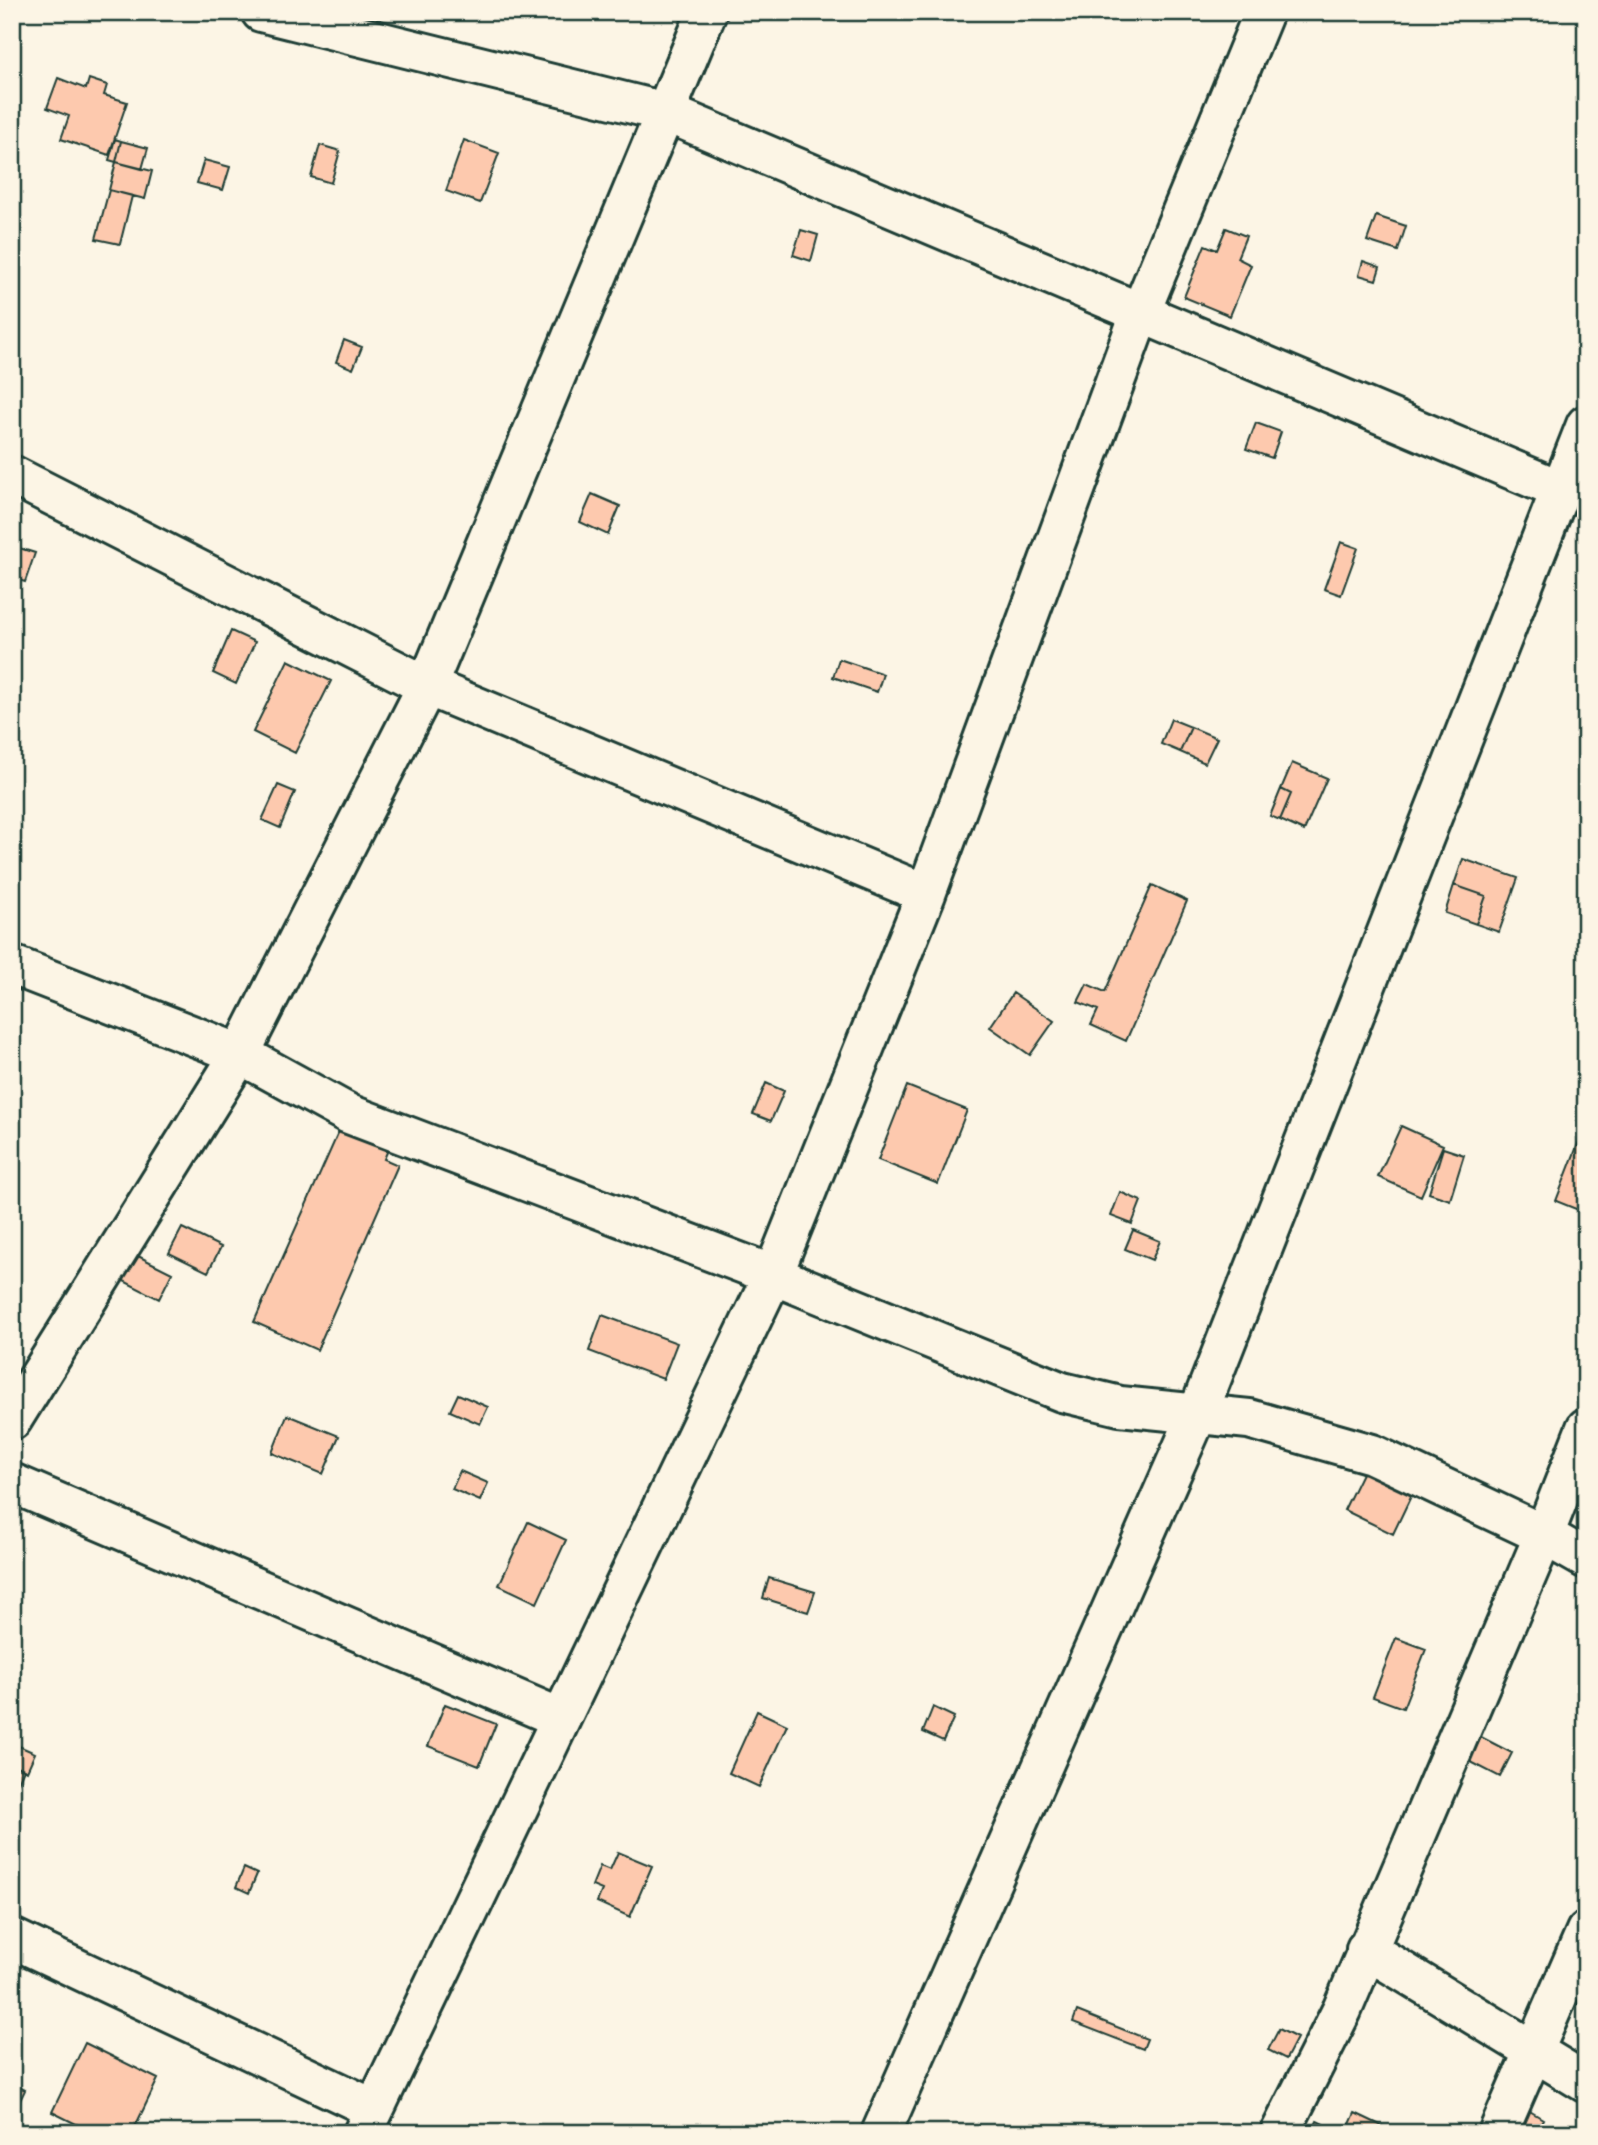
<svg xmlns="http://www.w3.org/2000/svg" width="1598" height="2145" viewBox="0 0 1598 2145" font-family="'Balsamiq Sans',sans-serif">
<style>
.building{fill:#fdc9ae;stroke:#1f3d34;stroke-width:2}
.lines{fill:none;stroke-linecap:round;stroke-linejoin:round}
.minor-casing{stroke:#1f3d34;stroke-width:44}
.minor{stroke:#fcf5e5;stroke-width:38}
</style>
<rect width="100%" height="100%" fill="#fcf5e5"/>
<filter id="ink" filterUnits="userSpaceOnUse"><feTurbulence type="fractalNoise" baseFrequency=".0143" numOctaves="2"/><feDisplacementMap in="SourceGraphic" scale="14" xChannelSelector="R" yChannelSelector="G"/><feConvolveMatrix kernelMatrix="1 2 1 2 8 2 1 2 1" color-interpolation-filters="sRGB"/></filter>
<g filter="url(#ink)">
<path class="building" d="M58,78L86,89L89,79L107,85L104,95L127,102L109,155L61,139L69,116L47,108Z
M115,139L121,141L116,162L109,160Z
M464,140L499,153L480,203L446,191Z
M121,141L148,148L142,169L116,162Z
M320,145L340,151L331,183L311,177Z
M204,160L230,167L223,190L197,183Z
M116,162L152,171L145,199L109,190Z
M109,190L132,196L120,244L96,239Z
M1376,216L1406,226L1398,251L1367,241Z
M1226,228L1246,236L1237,258L1251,265L1230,316L1184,297L1205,245L1217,250Z
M801,230L818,235L811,261L793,255Z
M1363,261L1380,267L1376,280L1359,275Z
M344,340L362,347L353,369L336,362Z
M1256,423L1281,432L1272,458L1246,449Z
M592,494L620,506L608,535L580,522Z
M1341,542L1358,548L1341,595L1324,589Z
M16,547L35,553L25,582L12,578Z
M231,631L255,642L236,684L213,673Z
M839,659L883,674L877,692L833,677Z
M288,660L331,681L295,753L253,732Z
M1171,719L1191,727L1180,752L1161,744Z
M1191,727L1217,738L1205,763L1180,752Z
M1292,763L1327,778L1304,831L1280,820L1291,794L1281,789Z
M278,785L295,792L280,828L262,820Z
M1281,789L1291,794L1280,820L1270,816Z
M1463,859L1518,878L1499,932L1476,924L1486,896L1454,885Z
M1152,885L1187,901L1126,1041L1091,1025L1098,1010L1078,1002L1087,984L1105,992Z
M1454,885L1486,896L1476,924L1445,913Z
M1013,993L1054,1021L1030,1055L990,1027Z
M766,1083L784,1091L771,1121L753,1114Z
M907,1086L967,1110L938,1184L878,1160Z
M343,1122L391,1143L384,1159L398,1165L317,1350L254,1322Z
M1401,1126L1443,1145L1421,1196L1378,1177Z
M1583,1131L1586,1132V1213L1556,1201Z
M1443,1148L1464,1155L1450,1200L1429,1193Z
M1120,1192L1141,1201L1132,1224L1111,1216Z
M182,1228L221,1247L208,1272L169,1253Z
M1133,1230L1160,1241L1152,1260L1125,1249Z
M128,1251L172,1273L159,1299L116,1277Z
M602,1315L677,1343L663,1379L589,1351Z
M458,1394L488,1407L480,1424L450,1411Z
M287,1415L339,1436L323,1474L272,1453Z
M460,1471L488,1483L480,1501L452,1489Z
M1363,1471L1412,1494L1393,1534L1344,1510Z
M528,1522L566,1540L537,1603L499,1585Z
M769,1578L815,1592L808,1612L763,1598Z
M1396,1638L1426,1649L1403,1708L1373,1697Z
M445,1704L496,1724L479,1766L428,1746Z
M933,1707L954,1717L943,1741L923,1732Z
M757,1711L787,1725L759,1787L729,1773Z
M1481,1737L1512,1753L1500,1777L1469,1761Z
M12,1743L35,1753L27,1771L12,1764Z
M12,1764L24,1769L12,1797Z
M618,1852L652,1866L630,1917L597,1902L602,1890L592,1886L600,1866L610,1870Z
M244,1868L257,1874L249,1893L236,1887Z
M1077,2011L1147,2039L1143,2049L1073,2022Z
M1279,2029L1297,2038L1286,2059L1268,2050Z
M85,2043L158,2079L132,2133H94L52,2112Z
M12,2083L25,2090L12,2117Z
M1523,2107L1543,2119L1535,2133H1509Z
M1355,2113L1397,2133H1346Z
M1317,2121L1342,2133H1312Z"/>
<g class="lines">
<defs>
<path id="minor" d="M261,12L665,112L1558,489
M12,475L427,686L926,894
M12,965L240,1054L349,1114L773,1275L1062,1392L1120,1406L1249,1419L1372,1454L1544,1535L1586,1559
M12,1420L240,1054L427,686L707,12
M12,1483L560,1718
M12,1938L374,2109
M1366,1949L1586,2083
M363,2133L773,1275L926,894L1141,311L1264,12
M881,2133L1198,1413L1586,425
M1280,2133L1342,2010L1544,1535L1586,1428
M1498,2133L1586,1931"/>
</defs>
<use href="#minor" class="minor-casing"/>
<use href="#minor" class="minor"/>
</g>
</g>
<rect width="1598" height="2145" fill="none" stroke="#fcf5e5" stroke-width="42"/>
<rect x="21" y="21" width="1556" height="2103" fill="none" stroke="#1f3d34" stroke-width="2.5" filter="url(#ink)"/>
</svg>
